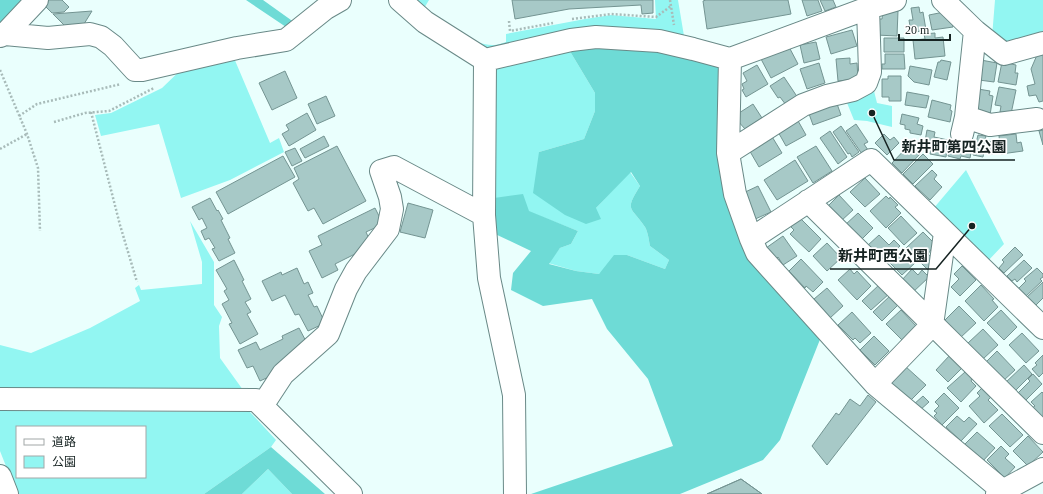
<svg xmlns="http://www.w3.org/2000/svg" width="1043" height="494" viewBox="0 0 1043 494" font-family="'Times New Roman','Noto Sans JP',serif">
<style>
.green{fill:#92f6f2;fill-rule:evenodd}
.forest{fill:#6edbd6}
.building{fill:#a7c9c7;stroke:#749492}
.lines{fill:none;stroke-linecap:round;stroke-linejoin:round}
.minor-casing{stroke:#698987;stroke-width:24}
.path{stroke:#a8bbb9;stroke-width:2.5;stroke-dasharray:2 2;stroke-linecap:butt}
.minor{stroke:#fff;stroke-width:22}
.leader{fill:none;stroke:#162322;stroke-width:1.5}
.callout-dot{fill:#162322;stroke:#fff;stroke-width:1.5}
.callout-label{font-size:15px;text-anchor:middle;font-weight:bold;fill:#162322;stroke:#fff;stroke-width:3.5;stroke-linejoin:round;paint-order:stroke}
</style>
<rect width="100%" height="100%" fill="#eafffd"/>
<path class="green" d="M407,0H429L423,10C441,21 472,46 494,45C498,45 502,43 506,42V34L585,19L611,15L656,19L655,0H678L684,36L652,30L624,27L597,28L493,48L479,46Z
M995,0H1043V36L1004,49L992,37Z
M568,48L595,93V111L584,139L539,152L596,208L630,172L640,186C624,212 631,206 645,227C648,232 649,241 650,246L669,260L665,269L627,255L599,274L576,271L548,263L560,248L571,244L578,231L494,198V69Z
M231,51L270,143L279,138L284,152L230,180L181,198L159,124L101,136L95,115L111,113L162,88L189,62Z
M873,87L877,103L892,106V127L867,121L854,120L845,98Z
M966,170L1004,244L986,263L933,209Z
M190,221L214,262V305L222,317L219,326L220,358L243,390L0,391V345L31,353L90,328L140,301L135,288L139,285L141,290L202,284V262Z
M0,411L250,412L276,440L271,447L204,494H17L0,451ZM17,427H145V477H17Z
M268,469L292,494H242Z"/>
<path class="forest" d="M0,0H29L0,24Z
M246,0H263L298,25L292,31Z
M604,43L720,62L738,218L821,337L780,440L763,460L680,494H531L673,446L648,379L607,329L592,299L543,306L511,290L513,273L531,251L493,233L494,198L523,194L529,211L578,231L571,244L560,248L549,264L576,271L599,274L614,255H627L665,269L669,260L650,246C649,241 648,232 645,227C631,206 624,212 640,186L631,172L596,208L601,219L586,224L565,215L533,193L539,152L584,139L595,111V93L568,48Z
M271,447L325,494H292L268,469L242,494H204Z"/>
<path class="building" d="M43,0H62L69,7L64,12L52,13L41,2Z
M512,0H653V13L642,14L641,5L569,9L515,19Z
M706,0H788L791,14L707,29L703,1Z
M802,0H818L822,11L807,16Z
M820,0H833L836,7L825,11Z
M919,7L920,13L923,12L926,30L911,33L909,20H913L911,8Z
M883,10L898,11L897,36L876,35L877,19H882Z
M92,11L84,24L63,30L64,25L53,14Z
M944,12L945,18L951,17L953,27L932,30L929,15Z
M852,30L857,46L831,54L826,37Z
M935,33V38L943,37L945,56L915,59L913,40L925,39L924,34Z
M884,38H904V52H884Z
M816,42L820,59L804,63L800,45Z
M788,45L798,64L771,78L761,59Z
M885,54H904L905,69H882V64H885Z
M1043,54V101L1039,102L1036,95L1029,96L1027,86L1035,84L1031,69L1037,55Z
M850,58V64L857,63L858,79L838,81L836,59Z
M941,60L951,62L947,80L934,77L938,62H940Z
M981,60L997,63L994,82L979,80Z
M1002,62L1016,65L1015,73H1018L1016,85L998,82Z
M819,63L825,83L807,89L800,69Z
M757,65L768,84L746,97L742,90L744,89L742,84L747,81L743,73Z
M910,66L932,70L929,85L914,82L908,76Z
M285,71L297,98L272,110L259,83Z
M888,76H901V101H889V97H882V79H888Z
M784,77L798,98L786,105L780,97L778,98L770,86Z
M999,87L1016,90L1011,114L1000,112L1001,106L995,105Z
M978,89L990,91L989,95L993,96L990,115L975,110Z
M907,92L929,96L926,108L905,105Z
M326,96L335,116L317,124L308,104Z
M932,100L951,105L950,110L952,111L950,122L928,117Z
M836,101L841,115L813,125L808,111Z
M753,104L762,118L745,129L737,120L739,113Z
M307,113L316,130L289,146L282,134L289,130L286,125Z
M902,114L919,118L917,124L923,126L921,135L910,133V130L905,129V125L900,124Z
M797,119L806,135L786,146L777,130Z
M856,124L868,142L864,144L868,150L862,154L846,131Z
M841,126L859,152L852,157L850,153L848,154L833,132Z
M927,130L935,132L934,137L948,140L946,157L930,154L931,148L924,147Z
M1043,130V145L1039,131Z
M830,131L847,157L838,164L820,138Z
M884,134L890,140L894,137L899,143L887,155L875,143Z
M1016,134L1017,143L1021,142L1023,151L1001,154L999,136Z
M771,135L782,153L759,167L748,148Z
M978,135L986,136L985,140L996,143L993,154L984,152L983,157L973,155Z
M324,136L329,146L305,158L300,149Z
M953,137L973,142L970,158L961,156L960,159L948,156Z
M910,144L920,154L902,173L892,163Z
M337,146L366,201L323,224L314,208L308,211L293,183L299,179L294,168Z
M816,146L832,171L813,183L797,157Z
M295,148L302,161L292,166L285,152Z
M923,154L933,164L913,184L903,174Z
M283,156L295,177L228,214L216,192Z
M795,160L808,181L777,200L764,180Z
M932,170L937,175L934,179L942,187L930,200L915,186Z
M865,178L880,194L865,207L850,192Z
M758,186L771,212L753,220L741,194Z
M839,195L853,210L841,221L827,207Z
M886,196L889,199L890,197L898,205L895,207L901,213L886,228L870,211Z
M210,198L217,211L218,210L223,219L221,220L230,238L228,239L235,253L219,261L212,249L215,248L209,238L205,240L201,231L207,228L202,218L199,220L192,207Z
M408,203L433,210L425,238L400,232Z
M375,208L383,224L366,232L370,241L361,246L363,250L335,264L338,270L322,278L309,251L322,245L318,236Z
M858,213L873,228L860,241L845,225Z
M901,216L917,233L904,245L888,228Z
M800,218L821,239L809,252L790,234L794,230L791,227Z
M923,232L935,244L928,254L933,259L931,273L906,248Z
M879,235L889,245L894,240L900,246L883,262L867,246Z
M783,236L797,256L783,265L778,257L775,260L766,248Z
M827,243L841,258L827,271L813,256Z
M1015,247L1023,255L1004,273L999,268L1004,262L1002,260Z
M902,249L915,263L902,275L889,262Z
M801,259L823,282L813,292L806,286L805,288L789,271Z
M234,260L244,280L242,281L251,299L245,302L251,312L247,314L258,334L240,344L229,324L232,323L222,304L229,300L224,291L227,289L216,270Z
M1024,260L1032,268L1017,282L1015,279L1012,281L1007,276Z
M962,266L976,280L960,296L951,287L959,279L954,274Z
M297,268L304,284L308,282L313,293L308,295L314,307L317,306L325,323L308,331L299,314L295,315L285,295L272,301L262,281L281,272L282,275Z
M1037,268L1043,274V277L1040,279L1042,281L1025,297L1018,289L1026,281L1024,279Z
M850,269L854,274L857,271L871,286L857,300L838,280Z
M912,269L918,275L922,270L929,277L912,293L901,281Z
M1043,282V298L1035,306L1027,297Z
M880,284L889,294L871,310L862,301Z
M981,285L994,299L992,300L998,307L984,321L965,301Z
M827,288L843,306L830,318L814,299Z
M891,295L899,304L882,321L873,312Z
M959,306L976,323L960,338L944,321Z
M901,310L917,327L903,341L886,324Z
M1001,310L1017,327L1004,340L987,323Z
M852,312L871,333L860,343L855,338L853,340L838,325Z
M299,328L308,345L273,375L260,381L253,366L247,368L238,350L256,342L260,350L283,339L282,336Z
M983,329L998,345L983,359L968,343Z
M1022,333L1039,351L1026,363L1009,345Z
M874,336L889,351L875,365L860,350Z
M997,351L1015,370L1003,381L986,362Z
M950,355L963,367L948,382L936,370Z
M1043,355V373L1039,377L1032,369L1037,365L1035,363Z
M1024,365L1032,374L1014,392L1005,383Z
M905,366L926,385L910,401L889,382Z
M965,372L972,379L971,381L976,386L961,402L947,388Z
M1033,374L1042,384L1024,402L1017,394L1030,381L1028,379Z
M984,386L993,395L988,400L998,410L984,423L969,406L980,396L977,393Z
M1042,392L1043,393V420L1032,408L1035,406L1031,402Z
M944,393L959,408L942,425L934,416L937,413L934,411L939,406L935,402Z
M868,395L876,402L827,465L812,446L836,413L839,415L850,399L860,406Z
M923,396L929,402L919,411L913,405Z
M1002,414L1023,435L1010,447L989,426Z
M957,416L964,422L969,417L977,424L961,441L946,427Z
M977,432L995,448L982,462L964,445Z
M1028,436L1043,452L1028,466L1013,451Z
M1001,446L1009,454L1005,458L1015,467L1005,478L987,460Z
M741,479L762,494H707Z
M741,479L762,494H707Z"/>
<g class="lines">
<defs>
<path id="minor" d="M400,0L425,22L485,60L571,40L596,37L659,41L693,49L730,59L868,8L895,0
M943,0L975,31L966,117L962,134
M975,31L1004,54L1043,43
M5,34L48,38L90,34L101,37L113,46L135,70H142L237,48L286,40L326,8L340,0
M0,36L5,34L37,0
M730,59L728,153L735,194L751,239L757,253L875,384L1003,491
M485,60L484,215L489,278L514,395L515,494
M966,117L990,125L1037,119
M728,153L803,105L827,96L853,90L866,83L870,72L868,8
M808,201L1043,433
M751,239L871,160L1043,328
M875,384L932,325L945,233
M0,399L256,400L351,494
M262,406L283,374L328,334L346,289L356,271L388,229L392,209L390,197L381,171L394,167L484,215
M0,476L7,494
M997,494L1043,469"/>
</defs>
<use href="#minor" class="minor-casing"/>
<path class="path" d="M670,0L674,25
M572,19L611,14L656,17L671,6
M509,21L510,31L553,23
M0,70L27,134L38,168L40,231
M91,112L120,225L137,282
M19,116L37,104L121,84
M54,122L85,113L109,111L154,88
M0,149L27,134"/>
<use href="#minor" class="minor"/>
</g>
<path class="leader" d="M872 113L894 160H1015M972 226L936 269H830"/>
<g class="callout-dot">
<circle cx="872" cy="113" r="4"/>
<circle cx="972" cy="226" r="4"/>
</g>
<g class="callout-label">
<text x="954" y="152">新井町第四公園</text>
<text x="883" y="261">新井町西公園</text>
</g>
<rect x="16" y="426" width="130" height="52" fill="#ffffff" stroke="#a2a7a7"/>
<rect x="24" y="439" width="20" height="6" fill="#ffffff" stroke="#a2a7a7"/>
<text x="52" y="446" font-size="12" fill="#162322">道路</text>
<rect x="24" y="456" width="20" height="12" fill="#92f6f2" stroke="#a2a7a7"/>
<text x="52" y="466" font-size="12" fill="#162322">公園</text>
<path d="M899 34v6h51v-6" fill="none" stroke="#162322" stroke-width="2"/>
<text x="905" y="34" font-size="12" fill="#162322" stroke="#ffffff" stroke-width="3" paint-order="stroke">20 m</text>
</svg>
